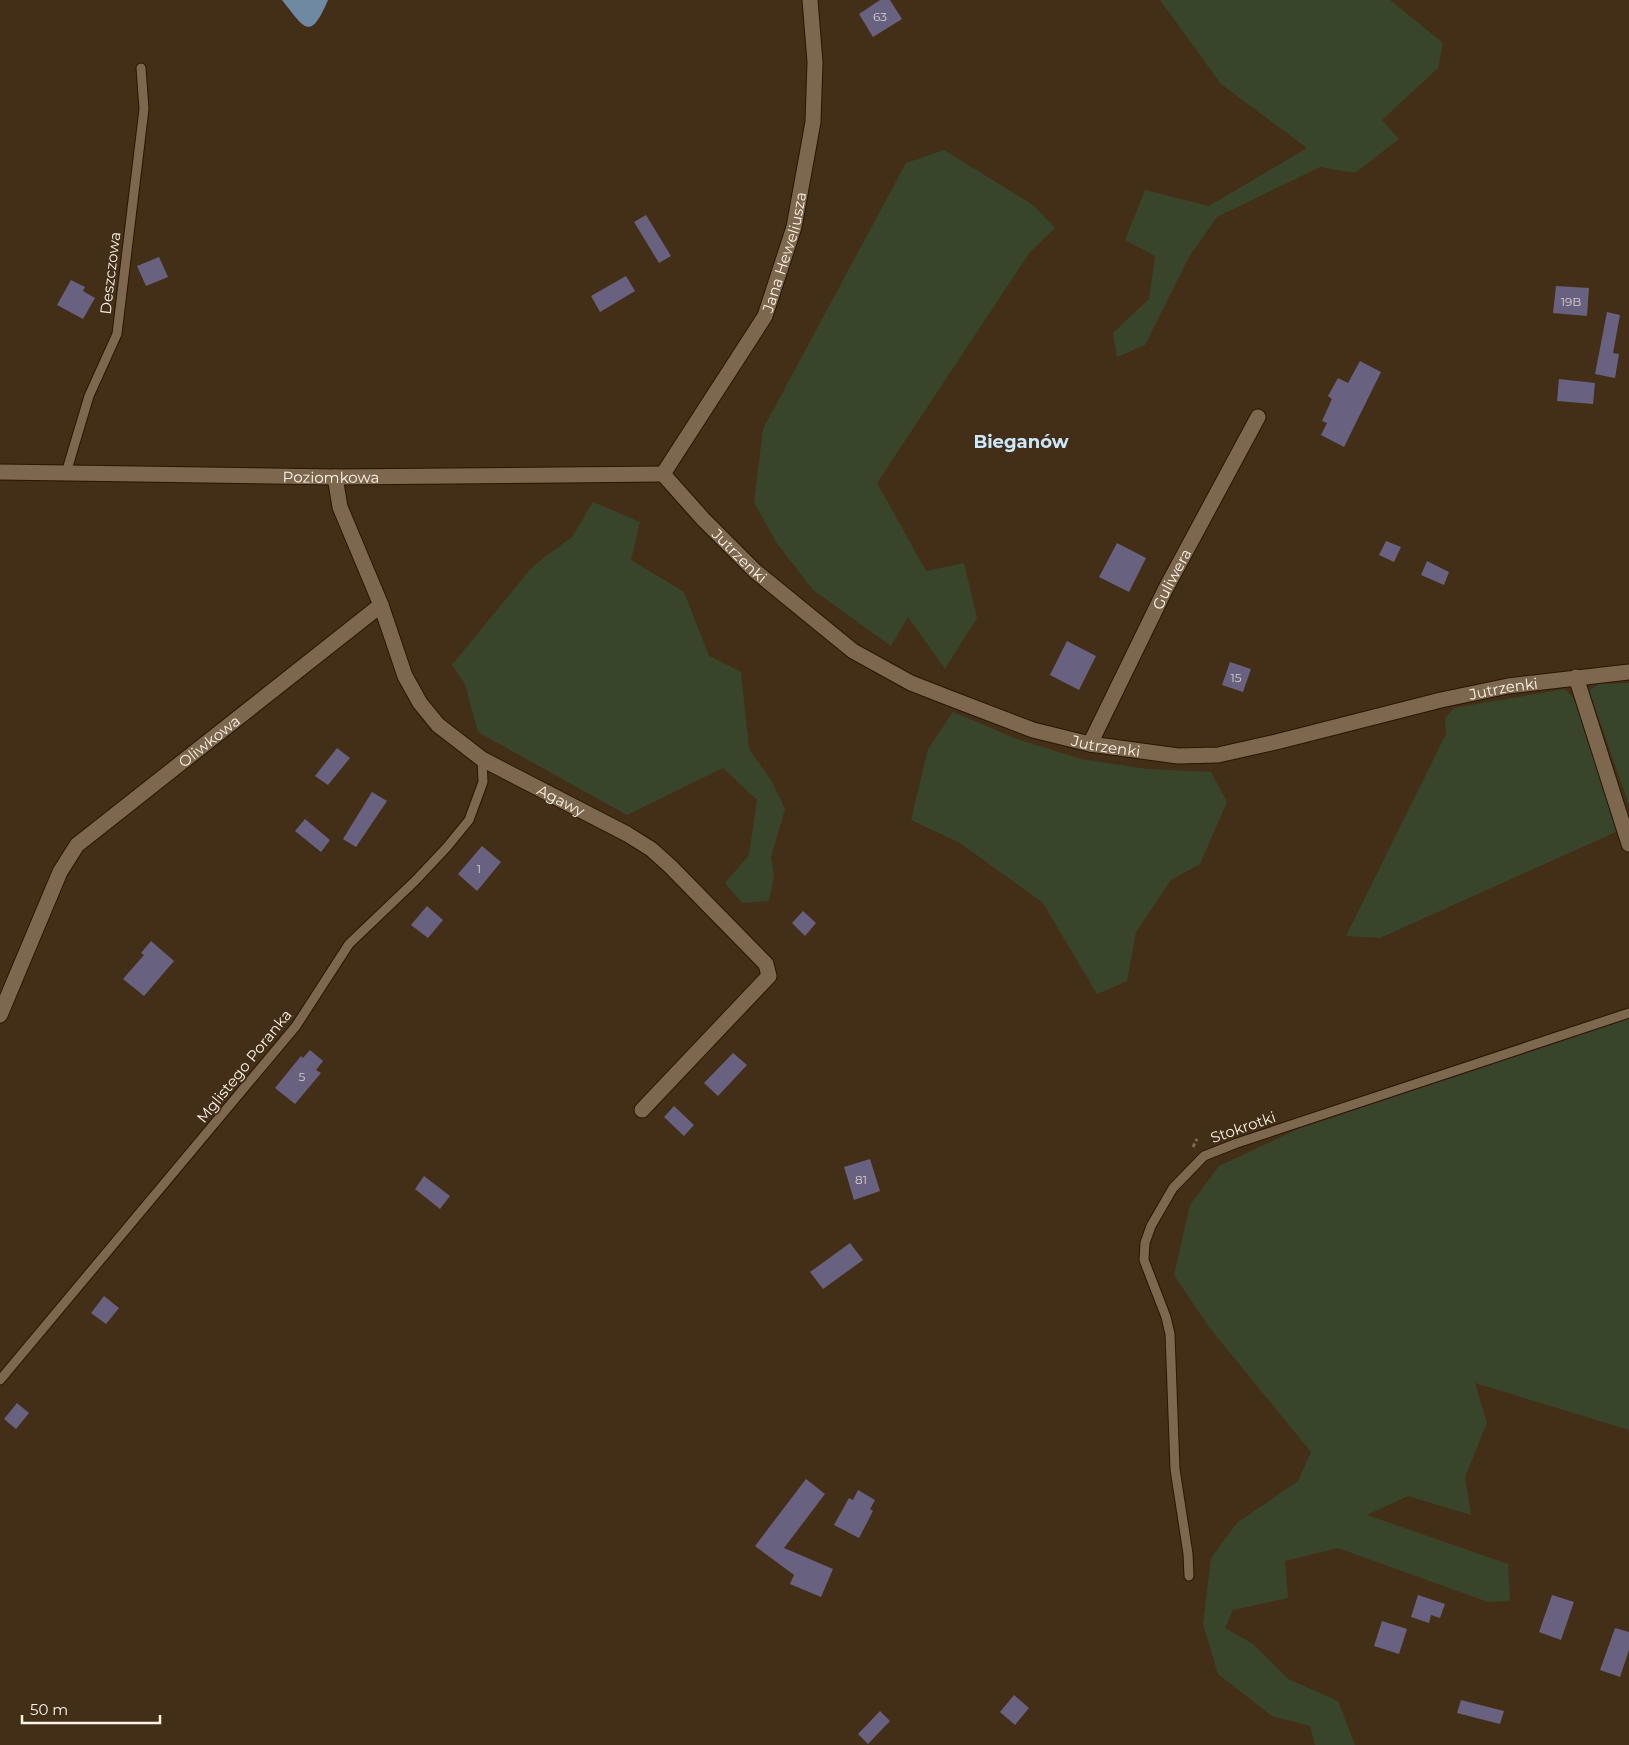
<svg xmlns="http://www.w3.org/2000/svg" width="1629" height="1745" viewBox="0 0 1629 1745" font-family="Montserrat,sans-serif">
<style>
.green{fill:#39452b}
.water{fill:#7089a3}
.building{fill:#68617f}
.lines{fill:none;stroke-linecap:round;stroke-linejoin:round}
.lane-casing{stroke:#291601;stroke-width:11}
.street-casing{stroke:#291601;stroke-width:17}
.path{stroke:#7c6b57;stroke-width:3;stroke-dasharray:4 2.5;stroke-linecap:butt}
.lane{stroke:#7e674f;stroke-width:9}
.street{stroke:#7e674f;stroke-width:15}
.labels{text-anchor:middle;dominant-baseline:central;stroke-width:4;stroke-linejoin:round;paint-order:stroke}
.number-label{font-size:12px;fill:#d8cece}
.street-label{font-size:15px;fill:#fef3e8;stroke:#432f18}
.quarter-label{font-size:18px;font-weight:bold;fill:#cce9fc;stroke:#432f18}
</style>
<rect width="100%" height="100%" fill="#432f18"/>
<path class="green" d="M1160,0H1390L1443,43L1438,68L1382,120L1399,139L1355,173L1320,167L1217,217L1189,257L1145,345L1117,357L1113,333L1149,299L1155,256L1125,240L1145,190L1209,206L1307,148L1221,84Z
M944,150L1033,205L1055,228L1030,252L877,483L926,571L964,563L977,618L945,669L908,617L891,646L813,590L776,542L754,502L763,429L906,163Z
M593,502L640,522L631,560L684,592L709,656L741,672L749,749L771,780L785,809L771,857L774,876L769,901L742,903L725,883L749,855L757,800L723,768L627,815L478,732L465,684L452,665L533,566L572,537Z
M1629,683V805L1589,690L1599,684Z
M1565,689L1574,699L1618,831L1380,938L1346,936L1446,734L1445,718L1454,708Z
M953,712L1017,739L1081,759L1147,769L1211,772L1227,802L1200,864L1171,880L1136,932L1127,981L1097,994L1043,903L960,843L911,820L928,749Z
M1629,1019V1430L1475,1383L1487,1423L1465,1477L1471,1515L1408,1496L1367,1515L1508,1564L1510,1601L1488,1602L1338,1548L1285,1561L1288,1598L1233,1610L1225,1628L1253,1644L1288,1679L1338,1701L1355,1745H1315L1310,1726L1272,1716L1218,1674L1203,1624L1211,1558L1237,1523L1298,1481L1311,1452L1209,1327L1174,1275L1190,1205L1219,1166L1298,1129Z"/>
<path class="water" d="M282,0H328C310,42 305,29 282,0Z"/>
<path class="building" d="M880,0H890L902,19L873,37L859,14Z
M646,215L671,256L659,263L634,222Z
M159,257L168,277L146,286L137,266Z
M626,276L635,291L600,312L591,296Z
M71,280L85,287L83,291L95,298L83,319L57,305Z
M1556,286L1589,288L1587,316L1553,313Z
M1607,312L1620,315L1613,353L1619,354L1615,378L1595,374Z
M1360,361L1381,372L1344,447L1321,435L1327,423L1322,421L1332,399L1328,396L1338,378L1348,383Z
M1559,379L1595,383L1593,404L1557,401Z
M1386,541L1401,547L1394,562L1379,555Z
M1117,543L1146,558L1129,592L1099,577Z
M1427,561L1449,572L1444,585L1421,575Z
M1067,641L1096,656L1079,690L1050,675Z
M1230,662L1251,669L1243,692L1222,685Z
M337,748L350,758L328,785L315,776Z
M372,792L387,801L356,847L343,839Z
M305,819L330,840L321,852L295,831Z
M482,846L501,862L477,891L458,874Z
M427,906L443,920L428,938L411,925Z
M803,911L816,923L805,936L792,923Z
M151,941L174,961L144,996L123,979L144,955L141,953Z
M310,1050L323,1061L316,1070L321,1073L295,1104L275,1088L301,1056L303,1058Z
M733,1053L747,1065L718,1096L704,1083Z
M674,1106L694,1125L684,1136L664,1117Z
M870,1159L880,1191L854,1200L844,1167Z
M424,1176L450,1196L440,1209L415,1189Z
M850,1243L863,1260L823,1289L810,1272Z
M104,1296L119,1308L106,1324L91,1313Z
M17,1403L29,1413L16,1429L4,1419Z
M806,1479L825,1494L784,1548L833,1569L821,1597L790,1584L794,1575L755,1546Z
M858,1490L875,1500L870,1509L873,1511L859,1538L834,1525L849,1498L853,1500Z
M1418,1595L1445,1604L1440,1618L1431,1615L1429,1623L1411,1617Z
M1552,1595L1574,1602L1561,1640L1539,1632Z
M1382,1621L1407,1629L1399,1654L1374,1646Z
M1615,1628L1629,1632V1650L1620,1677L1600,1670Z
M1014,1695L1029,1708L1015,1725L1000,1712Z
M1461,1700L1504,1711L1500,1724L1457,1713Z
M880,1711L890,1721L868,1744L858,1734Z"/>
<g class="lines">
<defs>
<path id="lane" d="M66,473L89,396L117,334L144,109L141,68
M0,1380L296,1026L349,944L415,881L447,847L469,820L483,782L482,759
M1189,1576L1188,1554L1175,1469L1170,1334L1166,1317L1144,1260L1145,1243L1151,1226L1173,1188L1204,1156L1237,1143L1629,1013"/>
<g id="street">
<path id="s1" d="M0,472L335,477L663,474"/>
<path id="s2" d="M663,474L703,519L755,571L853,651L911,683L952,699L1033,730L1090,744L1178,756L1218,755L1276,742L1441,700L1508,686L1629,672"/>
<path id="s3" d="M663,474L765,316L794,227L813,122L815,62L810,0"/>
<path id="s4" d="M381,605L405,676L420,703L438,725L482,759L627,834L651,849L670,866L766,964L769,976L642,1110"/>
<path d="M1576,677L1629,844"/>
<path id="s5" d="M1090,744L1166,588L1258,417"/>
<path id="s6" d="M0,1015L60,872L77,845L381,605L340,507L335,477"/>
</g>
</defs>
<use href="#lane" class="lane-casing"/>
<use href="#street" class="street-casing"/>
<path class="path" d="M1193,1147L1197,1139"/>
<use href="#lane" class="lane"/>
<use href="#street" class="street"/>
</g>
<g class="labels">
<g class="number-label">
<text x="880" y="16">63</text>
<text x="1571" y="301">19B</text>
<text x="1236" y="677">15</text>
<text x="479" y="868">1</text>
<text x="302" y="1076">5</text>
<text x="861" y="1179">81</text>
</g>
<g class="street-label">
<text stroke="none"><textPath href="#s3" startOffset="255">Jana Heweliusza</textPath></text>
<text transform="translate(110 273) rotate(-83)">Deszczowa</text>
<text stroke="none"><textPath href="#s1" startOffset="331">Poziomkowa</textPath></text>
<text stroke="none"><textPath href="#s2" startOffset="112">Jutrzenki</textPath></text>
<text stroke="none"><textPath href="#s5" startOffset="184">Guliwera</textPath></text>
<text stroke="none"><textPath href="#s2" startOffset="938">Jutrzenki</textPath></text>
<text stroke="none"><textPath href="#s6" startOffset="355">Oliwkowa</textPath></text>
<text stroke="none"><textPath href="#s2" startOffset="532">Jutrzenki</textPath></text>
<text stroke="none"><textPath href="#s4" startOffset="279">Agawy</textPath></text>
<text transform="translate(244 1066) rotate(-51)">Mglistego Poranka</text>
<text transform="translate(1243 1127) rotate(-19)">Stokrotki</text>
</g>
<g class="quarter-label">
<text x="1021" y="442">Bieganów</text>
</g>
</g>
<path d="M22 1715v8h138v-8" fill="none" stroke="#fef3e8" stroke-width="2.5"/>
<text x="30" y="1715" font-size="15" fill="#fef3e8" stroke="#432f18" stroke-width="4" paint-order="stroke">50 m</text>
</svg>
